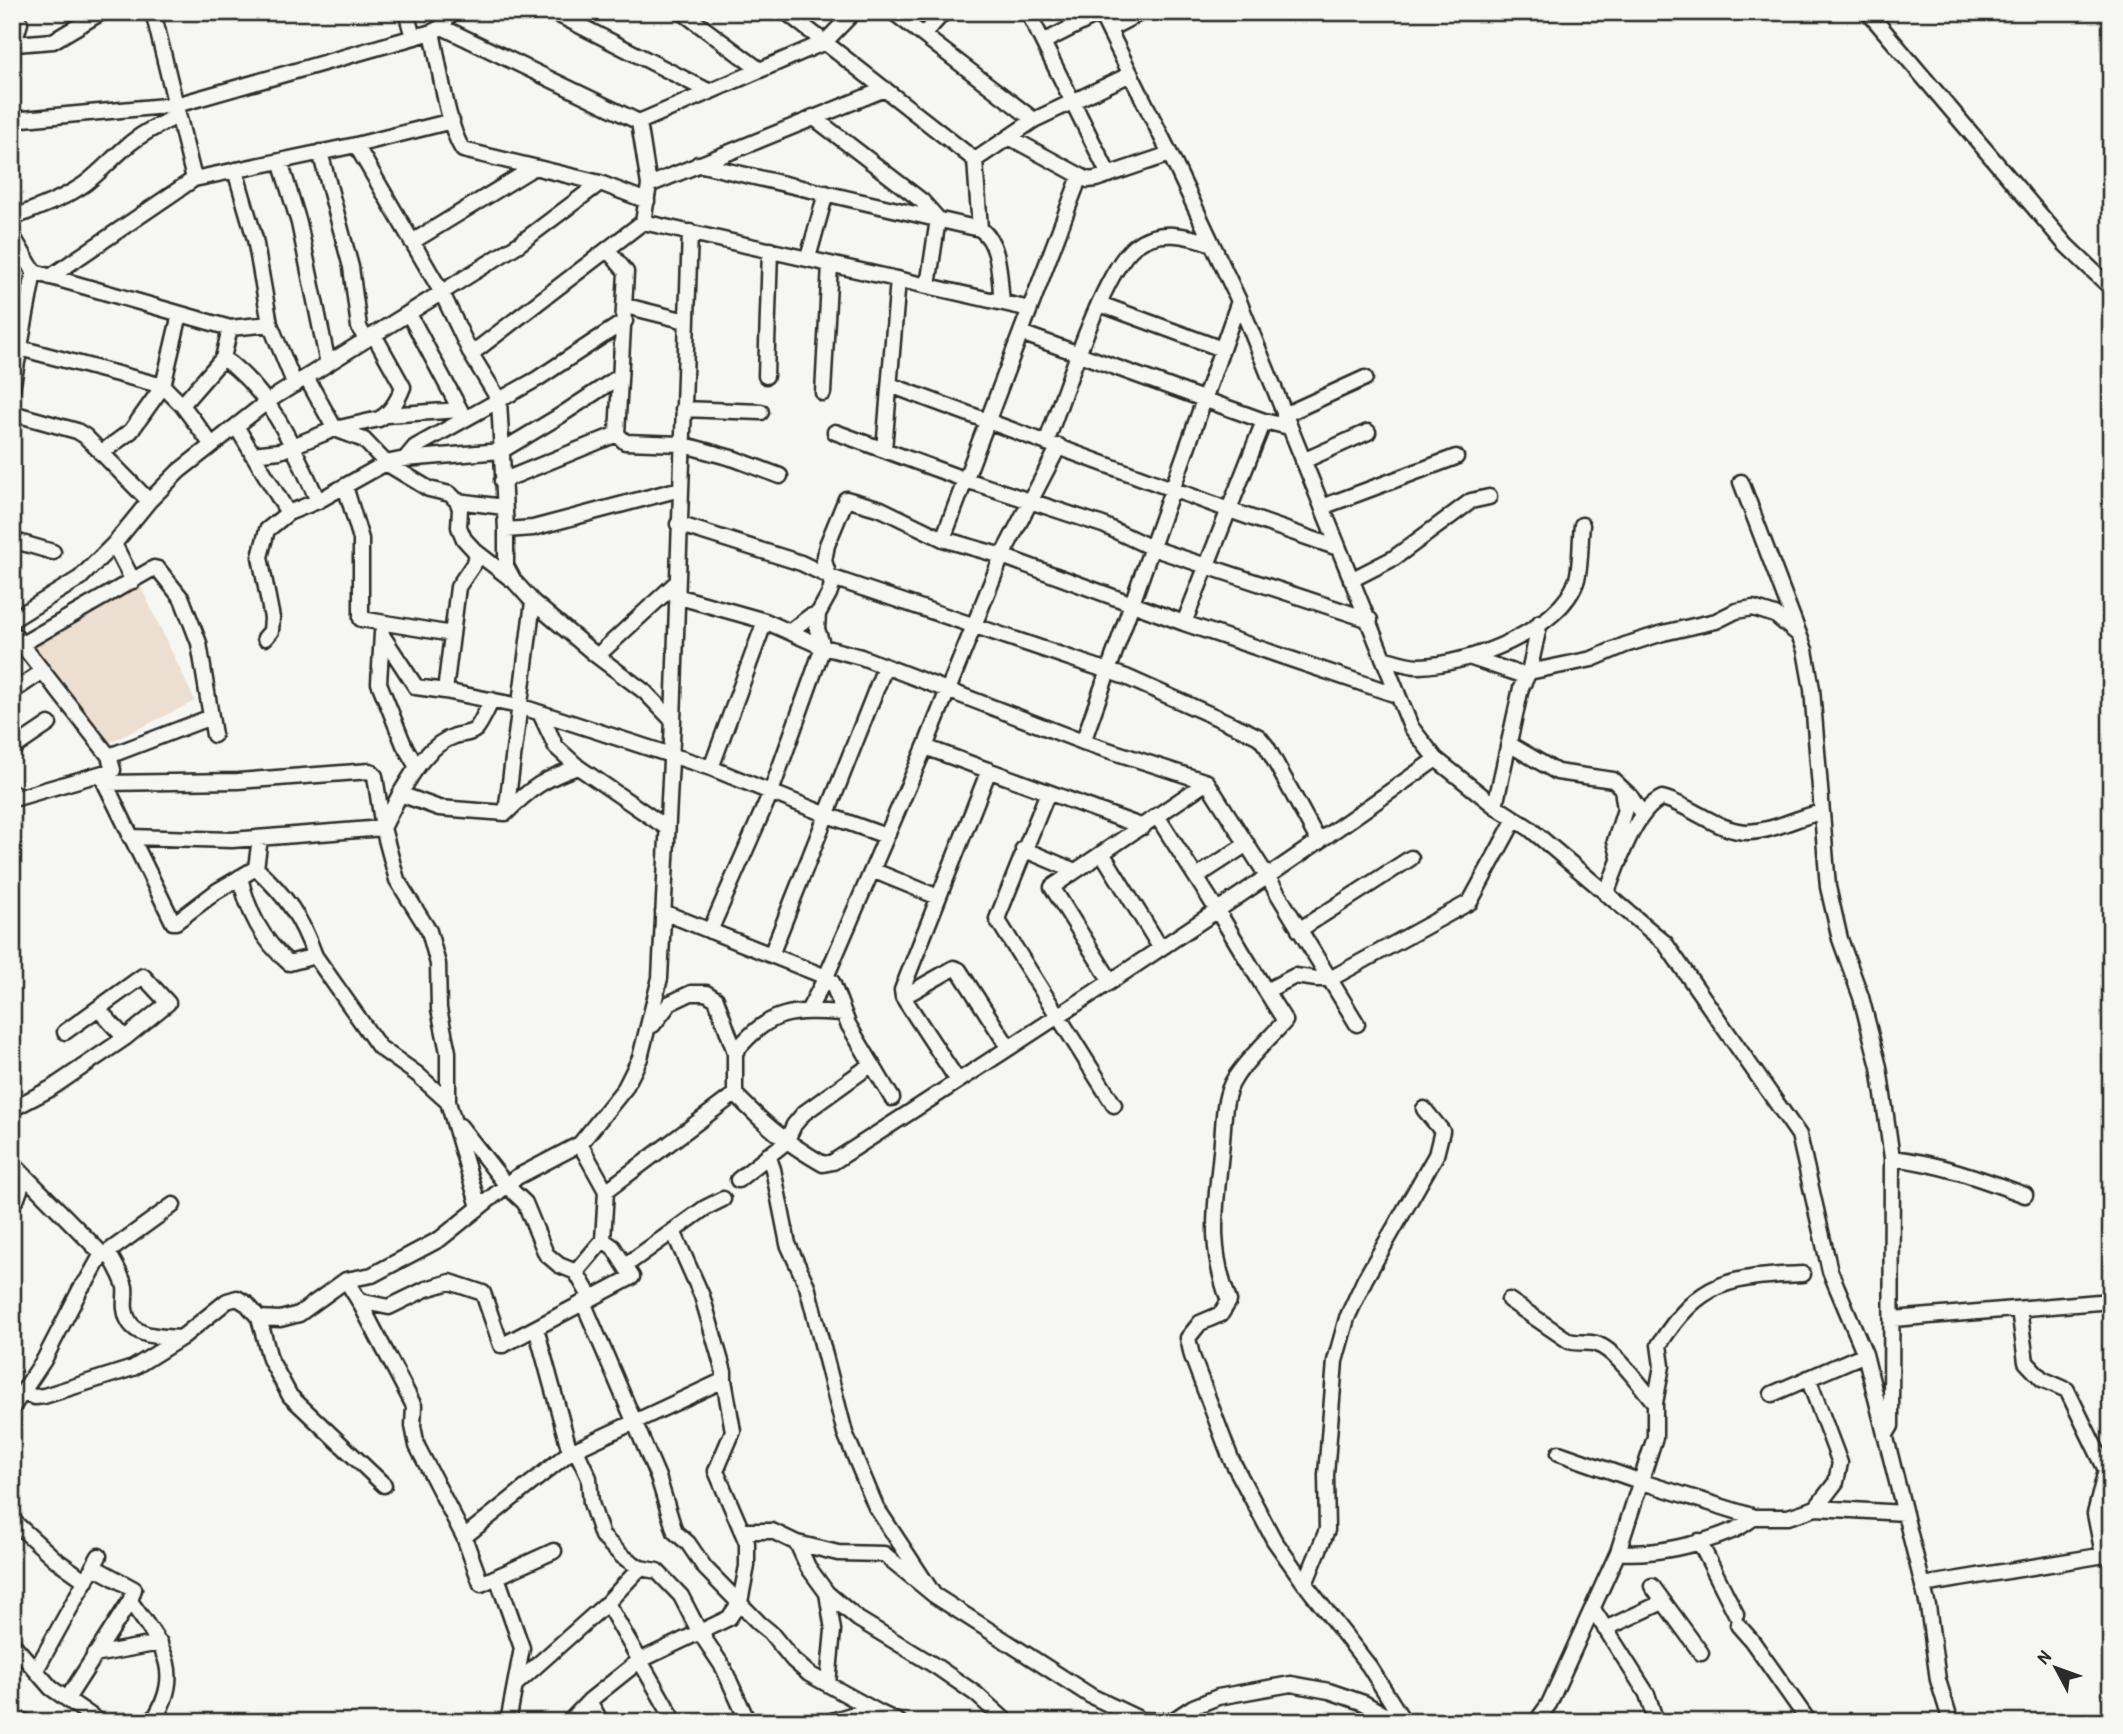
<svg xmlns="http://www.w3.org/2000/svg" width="2123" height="1734" viewBox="0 0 2123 1734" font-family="'Patrick Hand',sans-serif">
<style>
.built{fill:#ecdfd1}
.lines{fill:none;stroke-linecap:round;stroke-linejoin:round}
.minor-casing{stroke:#2b2b2b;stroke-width:19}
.minor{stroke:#f6f6f2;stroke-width:14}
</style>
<rect width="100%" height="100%" fill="#f6f6f2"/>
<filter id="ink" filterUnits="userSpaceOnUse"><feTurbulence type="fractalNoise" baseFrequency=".0143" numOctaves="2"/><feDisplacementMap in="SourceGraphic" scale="14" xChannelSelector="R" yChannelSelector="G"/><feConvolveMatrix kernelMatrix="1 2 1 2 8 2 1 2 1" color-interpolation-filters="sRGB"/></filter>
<g filter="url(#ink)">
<path class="built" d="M141,587L195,701L107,744L30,642Z"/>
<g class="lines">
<defs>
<path id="minor" d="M153,12L194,179
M406,12L413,37
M553,12L710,92
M682,12L760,70
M786,12L975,160L980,229
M893,12L1034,120
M1028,12L1109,175
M1100,12L1170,154L1239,301L1411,727L1436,759L1495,806L1529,828L1665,943L1799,1135L1830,1271L1865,1354L1928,1606L1938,1680L1951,1722
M1868,12L2066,245L2111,288
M442,27L639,122L825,42L854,12
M1109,29L1142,12
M432,32C439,62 447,127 463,150L600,183L647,201
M923,35L944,12
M1043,42L1101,13
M15,44L53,41L102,12
M12,50L20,23
M813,117L922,201L938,219L928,286
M12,120L176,105L432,32L442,27L451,12
M1009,137L1088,180L1096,179L1170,154
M356,145L442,293L471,354L499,400L506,530V566L514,581L533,602L597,656L645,692L673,721
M320,152L351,267L359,327L366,340
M975,160L1034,120L1131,74
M280,161L299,223L328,364
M698,164L980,229C1001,243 999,279 1002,302
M235,170L255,239L270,324L295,385
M649,185L885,89
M12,218C37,208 64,199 86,183C101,171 113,158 127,146C142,133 160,124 178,116
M643,222L1030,309
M12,235L34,272L12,389
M412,242L533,168
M608,250L626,272L617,434L625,442L681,444L735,459L780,476
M808,258L826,193
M34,272L230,328L270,324
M50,277L194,179L356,145L452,121
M1100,304L1222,349
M626,306L686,321
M409,314L465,419
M1021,333L1264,421L1289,427
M12,346L163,386L182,405L212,445
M471,354L643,222L649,185L639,122
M223,358C272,393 294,448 318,501
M766,376L770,250
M306,377L335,429L379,419C391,413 398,400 403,387L374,335
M890,385L1229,510L1338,548
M823,393L830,264
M182,405L223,358L230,328
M683,409L761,412
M12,413L77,431L85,436L149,501
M386,415L460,410
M1284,415L1365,378
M236,426L288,513
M835,432L966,480L1103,525L1152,548L1370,620
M1046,443C1062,401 1103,270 1135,246C1159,228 1187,235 1212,244
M1059,446L1002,556L1184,623L1397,695
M884,450L898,279
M101,453L131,431L163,386L180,314
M252,454L280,451L335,429L364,440L386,463L429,489L450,494L457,501L460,508L459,527L464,539L475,551L511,579
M405,459L501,451L558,417L620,376
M1303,461L1368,432
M502,481L617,434
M1741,482L1805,650L1812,689L1828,887L1840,939L1861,997L1879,1067L1892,1158L1891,1426L1885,1436
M345,486L361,539V619L452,634
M457,501L504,507
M1322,507L1456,457
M678,524L801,563L830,577L1126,677L1247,731L1259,737L1267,747L1319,842
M506,530L533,528L680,489
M943,539L1080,176
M12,540L53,552
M114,544L133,581
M1351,580L1394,558L1471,501L1489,497
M676,596L765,621L823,647L861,657L1083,742L1207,782
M12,620L80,578L114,544L149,501L179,471L268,401L519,244L600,183
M1184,623L1264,421
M12,632L109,756L113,770L17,798L12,792
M789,632L809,617L818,614L829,594L832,585L824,561L827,545L846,499L881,509L943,539L1002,556L925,747L826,977L808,1011
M382,633L379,683L404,745L417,767
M382,635L416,687L445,691L519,706L711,768L765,621
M265,638L271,631L272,618L260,557L267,530L288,513L318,501L386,463L405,459L415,447L537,379L625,321
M22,644L154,568L158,569L182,599L199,643L214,735
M597,656L676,583
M1469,657L1519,674L1529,672L1540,622
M1383,658C1394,661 1407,666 1419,666C1467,665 1562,630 1577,579C1581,564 1580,541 1582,525
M445,691L458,587L477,559L475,551
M12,692L43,671
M492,700C487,709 482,722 476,729C469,735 463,733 455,736C429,744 413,772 400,794L439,808L506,813
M540,713L556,747L578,767L667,828
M1083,742L1239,301
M1509,744L1557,772L1613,780L1630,796L1642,814
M925,747L1143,827
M12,749L49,724
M109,756L211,717
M711,768L827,815L886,836
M102,777L173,922H176L217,891L256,868
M105,783L238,781L370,771L375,776L383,828L397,880L429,931L438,964L439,1009L448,1052V1102L479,1207
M1048,792L997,919L1114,1105
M1495,806L1521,688L1529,672L1592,659L1625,645L1663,633L1716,621L1736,611L1753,608L1775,615L1798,634
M506,813L533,602
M506,813C530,788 546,778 578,767
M1157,816L1217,910L1266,991L1295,976L1317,979H1330L1470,902L1515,819
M130,837L232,840L383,828L400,794
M1023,849L1075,871
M1102,853L1160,947
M1620,861L1615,841L1625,809L1622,789
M256,868C286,896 301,917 315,956
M256,868L260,838
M872,870L938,897
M240,877C248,912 262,940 289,963L315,956L379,1047L417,1074L448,1102
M1196,877L1247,844
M1606,894C1618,865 1633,812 1662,798C1691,805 1718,832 1748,832C1775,831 1797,817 1822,812
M663,912L826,977L832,982L848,1024L892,1098
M1299,930L1411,858
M710,931L771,792L823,647L817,629L818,614
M771,955L885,667
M1110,980L1052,887L1207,782L1267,876L1357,1024
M1266,991L1285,1021C1270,1038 1246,1060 1235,1078C1223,1096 1224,1120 1222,1141C1217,1202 1206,1241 1229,1301L1221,1314L1200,1323L1188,1338L1192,1356L1231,1459L1274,1540L1305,1584L1369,1666L1404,1722
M903,997L954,968L959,970L1009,1048
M98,1009L125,1038
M653,1025L670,1003L691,993H706L716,999L735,1052V1094C766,1126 785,1142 823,1164L833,1162C1036,1031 1240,899 1436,759
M735,1052C771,1009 791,1010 844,1013
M958,1081L903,997L902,990L989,770
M12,1109L50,1089L125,1038L168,1003L143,976L65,1032
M460,1126L507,1186L525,1203L546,1254L559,1265L576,1272L591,1298
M768,1155L773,1169L788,1244L807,1286L845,1433L876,1507L934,1595
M1892,1158C1938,1163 1982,1179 2025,1195
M12,1163L102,1254
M738,1180L786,1142L794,1125L804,1113L872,1064
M606,1191L735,1094
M12,1203L17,1198L25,1176
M108,1252C114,1263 122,1275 125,1287C126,1294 124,1302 125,1309C129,1339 158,1336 181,1338
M626,1265L705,1208L723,1199
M576,1272L603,1240
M346,1280L359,1301L414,1406L413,1426L417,1446L464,1537L481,1584L554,1551
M1509,1300L1569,1341C1578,1344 1588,1341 1596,1344C1615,1349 1642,1388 1655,1403
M359,1301L389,1307L426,1289L450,1282L483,1293L501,1345H503L632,1277L613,1247L603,1240L606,1191L580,1144
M583,1302L658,1477L675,1532L688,1543L705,1568L759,1623L770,1632L793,1660L809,1674L878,1712
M2019,1309L2026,1362L2042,1379L2067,1390L2106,1470
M259,1318L270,1359L290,1396L384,1485
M1893,1319L2111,1301
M536,1328L570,1452
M1808,1378L1840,1463L1836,1482L1816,1508
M24,1394L35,1397L44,1396L133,1368L181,1338L227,1301L237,1298L247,1304L259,1318L280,1319L299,1314L346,1280L372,1275L440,1239L517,1177L580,1144L625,1088L640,1058L660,978L673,721L690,232
M1772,1394L1865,1354
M12,1408L44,1360L81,1288L88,1279L102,1254L108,1252L173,1205
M576,1450L589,1478L591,1503L602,1536L622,1556L640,1568L657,1571L681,1596L699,1631L723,1667L748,1722
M1559,1453L1642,1482L1755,1517H1788L1816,1508L1905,1513
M12,1520L55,1559L86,1581
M743,1531H772L797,1543L808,1567L827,1593L858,1619L937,1667L976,1694L1007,1722
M464,1537L570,1452L724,1380V1372L702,1296L673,1231
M1699,1541L1736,1614
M797,1543L838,1553L884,1554L934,1595L1091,1696L1146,1722
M1618,1552C1651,1556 1701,1544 1732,1531C1740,1528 1747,1522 1755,1517
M2103,1554L2095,1514L2106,1470L2110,1465
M497,1577L522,1648L508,1722
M1305,1584L1327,1530L1326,1475L1335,1361L1347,1318L1365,1279L1436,1155L1442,1131L1424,1109
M1923,1585L2111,1554
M1652,1586L1701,1653
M827,1593L833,1630L828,1684
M130,1601C160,1643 187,1671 152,1722
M607,1603L675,1722
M1593,1609L1647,1694L1656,1722
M1738,1625L1752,1641L1809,1722
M1605,1629L1663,1602
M12,1643L51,1688L100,1722
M94,1655L160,1643
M36,1670L99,1556
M516,1684L607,1603L640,1568
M67,1699L130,1601L134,1589L94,1567
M589,1701L601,1722
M12,1718L26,1722
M1137,1720L1172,1721L1193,1707L1218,1697L1291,1684L1329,1691L1364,1703L1397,1722
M569,1722L589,1701L639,1661L729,1618L740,1602L747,1566V1543L716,1471L733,1431L724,1380
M828,1722L851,1715L878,1712L899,1722
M1536,1722L1549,1704L1618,1552L1655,1437V1403L1662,1366L1659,1345C1700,1280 1730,1277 1803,1274"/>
</defs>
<use href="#minor" class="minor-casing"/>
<use href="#minor" class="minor"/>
</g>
</g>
<rect width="2123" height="1734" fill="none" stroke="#f6f6f2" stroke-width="42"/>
<rect x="21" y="21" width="2081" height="1692" fill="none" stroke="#2b2b2b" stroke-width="2.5" filter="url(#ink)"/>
<g transform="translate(2056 1668) rotate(311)" stroke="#f6f6f2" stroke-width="5" paint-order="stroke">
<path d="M0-5L12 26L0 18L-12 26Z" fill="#2b2b2b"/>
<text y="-10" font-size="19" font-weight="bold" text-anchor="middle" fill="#2b2b2b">N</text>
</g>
</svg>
